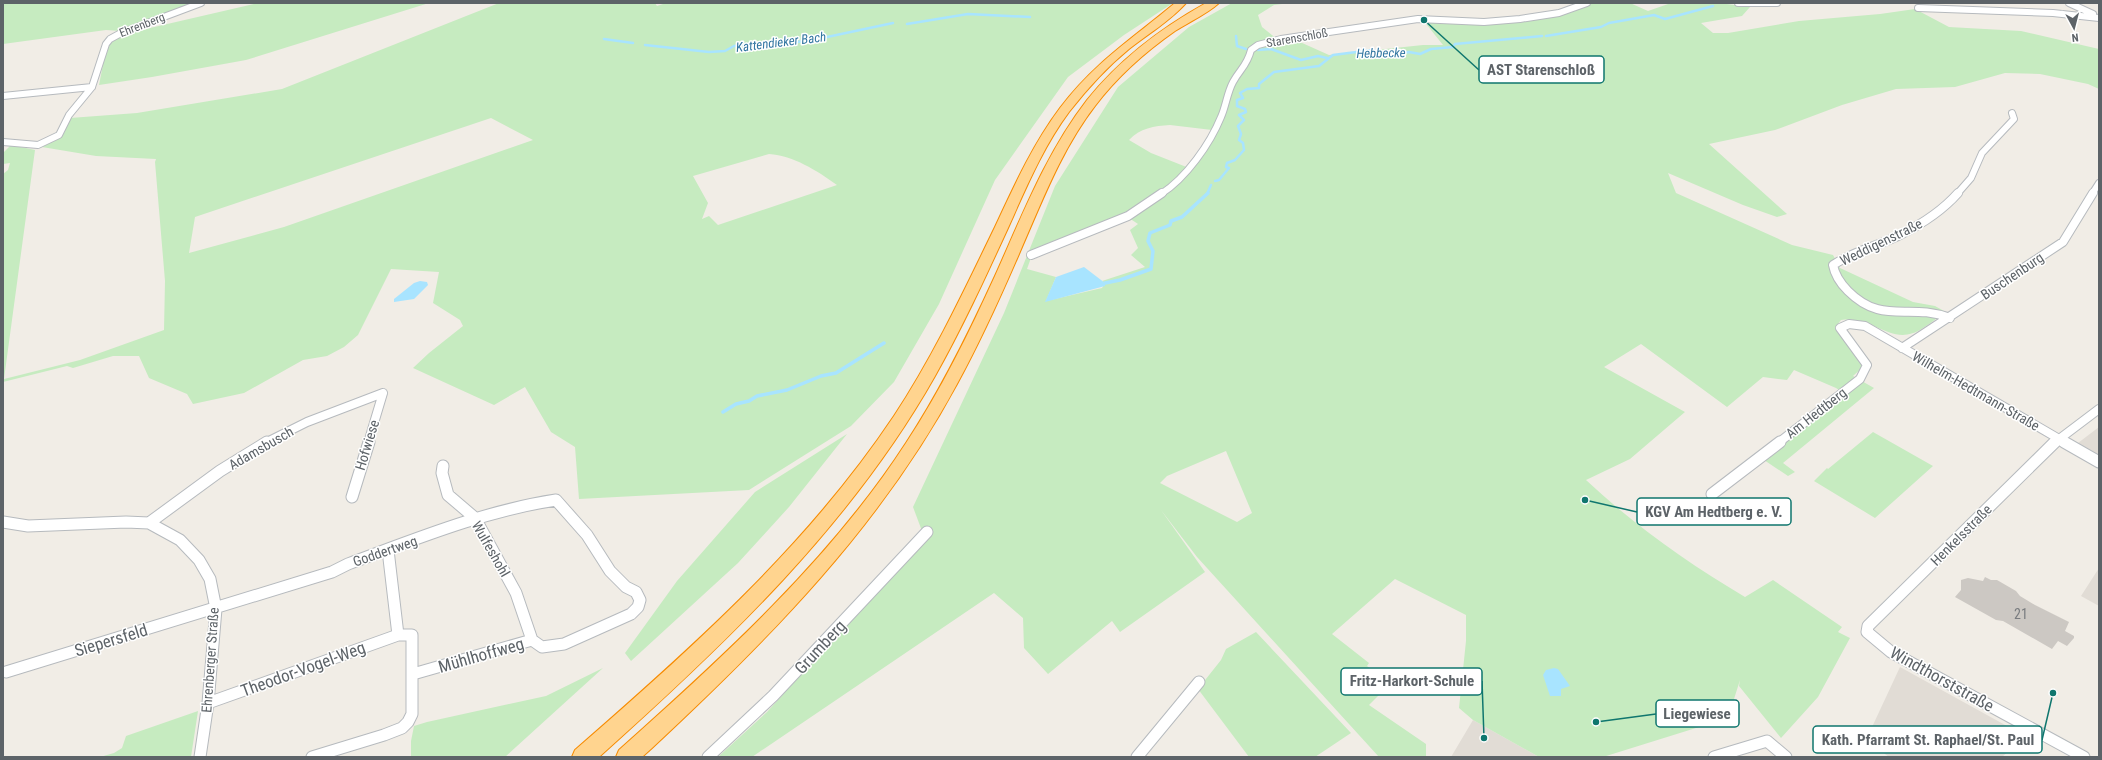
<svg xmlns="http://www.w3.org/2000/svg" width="2102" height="760" viewBox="0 0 2102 760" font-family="'Roboto Condensed',sans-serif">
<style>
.education{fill:#e1dcd5}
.green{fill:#c6ebc0;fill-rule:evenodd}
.water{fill:#a8e4ff}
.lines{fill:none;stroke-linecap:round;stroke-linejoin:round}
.stream-far1{stroke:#a8e4ff;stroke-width:2.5}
.stream{stroke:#a8e4ff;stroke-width:3.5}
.building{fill:#ccc8c3}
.minor-far2-casing{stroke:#b6babe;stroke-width:8}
.minor-far1-casing{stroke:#b6babe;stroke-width:10}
.minor-casing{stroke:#b6babe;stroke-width:13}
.motorway-casing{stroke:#f78b00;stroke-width:2}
.minor-far2{stroke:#fff;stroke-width:6}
.minor-far1{stroke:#fff;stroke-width:8}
.minor{stroke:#fff;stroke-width:11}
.motorway{fill:#ffd48f;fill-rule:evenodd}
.labels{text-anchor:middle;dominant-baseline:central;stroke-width:3;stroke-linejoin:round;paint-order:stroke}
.far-street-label{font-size:12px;fill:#5d6368;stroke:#fff}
.far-water-label{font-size:13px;font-style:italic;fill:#3276a1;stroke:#fff}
.street-label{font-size:14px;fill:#5d6368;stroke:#fff}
.near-number-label{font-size:14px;fill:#797c7f}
.near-street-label{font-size:17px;fill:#5d6368;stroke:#fff}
.leader{fill:none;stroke:#0f766e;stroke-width:1.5}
.callout-dot{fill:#0f766e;stroke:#fff;stroke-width:1.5}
.callout{fill:#fff;stroke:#0f766e;stroke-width:1.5}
.callout-label{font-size:15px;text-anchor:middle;font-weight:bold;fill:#5d6368}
</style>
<rect width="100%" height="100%" fill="#f1ede6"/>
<path class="education" d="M2099,427V455L2078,443Z
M2099,568V606L2081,596Z
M1900,667L2025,736L2002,757H1889L1866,740Z
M1473,720L1539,757H1451Z"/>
<path class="green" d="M3,3H200L121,31L106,30L3,44Z
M258,3H429L246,60L152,77L99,85L107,44L124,34Z
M499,3H655L657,6L666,3H1173L1124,35L1068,77L995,180L939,304L894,382L851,426L749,490L579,499L575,447L551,432L525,387L494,405L413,368L429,353L463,326L460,320L433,303L439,272L391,269L358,335L344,347L327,356L303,360L244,393L193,404L187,394L149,378L139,356H113L73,368L67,366L3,382V174L8,170L10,163L3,164V153L11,145L35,150L4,379L80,360L164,330L165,281L155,162L156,159L96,156L42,147L56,140L70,118L137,113L282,89ZM491,118L533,140L284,227L189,253L195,217ZM769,154C794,156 816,170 837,185L718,225L709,216L702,219L708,203L693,176Z
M1232,3H1290L1274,5L1258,15L1262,27L1277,39L1291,38L1329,55L1423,45H1443L1423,20L1479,23L1563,14L1593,3H1630L1648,11L1671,3H1719L1750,7L1742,16L1701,23L1713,33H1728L1799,21L1880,14L1915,9L1949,27L2021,31L2099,49V89L2088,84L2040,74L2005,73L1955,87L1896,89L1842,105L1775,130L1709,144L1787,214L1777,217L1743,205L1668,173L1676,193L1792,245L1833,255L1840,268L1913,302L1935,306L1944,311C1938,318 1931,323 1923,328C1892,349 1875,315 1841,320L1837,325V332C1846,342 1863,354 1862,368L1853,376L1874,388L1783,463L1795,472L1788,476L1764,460L1845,394L1836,388L1794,370L1787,380L1763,377L1727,407L1641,344L1604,367L1685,412L1630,459L1586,480C1635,526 1688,563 1745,597L1773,580L1842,627L1838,632L1850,638L1818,697L1781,738L1739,686L1740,680L1728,718L1603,757H1539L1473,720L1459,708L1466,641V615L1395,579L1332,634L1369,663L1367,666L1390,684L1369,705L1426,744V757H1379L1197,557L1161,510L1205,572L1120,632L1112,621L1048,674L1024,648L1023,618L994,593L752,757H718L767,712L925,539L913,507L1004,313L1055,186L1118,87L1189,27ZM1170,125L1212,130L1189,168L1151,153L1129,140C1140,128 1154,126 1170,125ZM1126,216L1138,224L1130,230L1138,248L1131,255L1145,267L1102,281L1105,283L1102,288L1046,301L1056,277L1027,269L1032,255ZM1226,451L1252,513L1237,522L1160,483L1167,476Z
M1873,432L1933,466L1875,518L1814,481L1827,468L1828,469Z
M847,434L789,507L738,563L631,661L625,653L677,581L755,492Z
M1256,632L1351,733L1315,757H1249L1198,689L1221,660L1226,649Z
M603,668L505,757H411V741L414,726L427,722L546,696Z
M198,711L191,757H100L114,753L122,748L126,736Z"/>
<path class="water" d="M1084,267L1105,283V286L1045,302L1056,277Z
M420,281L427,282L428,285L414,299L394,302V299L414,283Z
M1554,668L1558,669L1570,686L1561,689V696H1550L1543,675L1546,670Z"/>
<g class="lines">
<path class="stream-far1" d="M907,24L968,14L1030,17
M1236,36L1237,46L1246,49
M1546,36L1601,27L1609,23L1654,15L1665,19L1713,6
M604,39L633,43
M645,45L709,52L725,51L734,46L749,44H782L813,40L893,23
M1258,50L1271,49L1301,60L1318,56L1327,58
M1215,181L1219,180L1229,168L1226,167L1227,163L1235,160L1244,150L1243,143L1239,140L1241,134L1238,126L1244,120L1239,115L1246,112L1245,109L1237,106V100L1243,98L1240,93L1247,89L1259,88V84L1274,72L1319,66L1333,55L1372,50L1389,55L1409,52L1420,54L1431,49L1453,47L1455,44L1542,36
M1207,194L1211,185"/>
<path class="stream" d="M1105,283L1120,280L1151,269L1153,251L1148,241L1150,233L1170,225L1171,221L1182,217L1208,193
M723,412L736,404L749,401L757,396L787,390L821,376L836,373L884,343"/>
</g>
<path class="building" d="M1985,577L1991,580H1997L2016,591L2020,596L2035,605L2069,622L2065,631L2074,636V638L2067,646L2058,641L2052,649L2003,621L1996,620L1955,597L1961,590V580L1968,578L1983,581Z"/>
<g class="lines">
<defs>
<path id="minor-far2" d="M1738,3H1777
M2069,3L2093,14
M1918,8L2053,13L2099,18
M3,96L92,87
M3,142L38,145L59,135L69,115L92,87L106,44L110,39L121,33L201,3
M1161,194C1186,178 1210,144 1221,117C1226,106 1227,93 1233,82C1240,69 1247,66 1251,50L1258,45L1281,39L1418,19L1484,22L1520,19L1559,13L1587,3
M1957,194L1971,178L1982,153L2014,119L2012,113
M2092,194L2099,183"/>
<path id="minor-far1" d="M1031,255L1128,216L1162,193
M1950,318C1909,302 1883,326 1848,291C1841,284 1835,276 1833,265C1854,251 1878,246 1900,235C1922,224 1942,211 1958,193
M1902,348L2063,242L2093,193
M265,443L307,422L383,393
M368,443L383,393
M1778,443L1860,379L1867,365L1840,328L1849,324L1865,326L2066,443
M2054,443L2099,409"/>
<path id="minor" d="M2055,442L1868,626L1867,632L1891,652L2084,757
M2064,442L2099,462
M443,466L442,473L448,495L475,518L516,593L532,640
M1712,494L1780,442
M352,497L369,442
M3,522L28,526L126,522L149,523L180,540L199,560L210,579L216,609L208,703L200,757
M149,523L220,471L267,442
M6,672L332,572L348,564C416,539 484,511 556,500L587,535L610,571L626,587L636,592L640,600L638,607L631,614L564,644L542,647L532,640L413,674
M208,703L398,635
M312,757L384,735L402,728L408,722L412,714V635H398L388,550
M708,757L773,696L927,532
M1137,757L1199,682
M1714,757L1767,741L1786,757"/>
<path id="motorway" d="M1175,3H1186C1170,21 1148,34 1129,49C1107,67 1087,89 1069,112C1043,147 1026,188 1008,228C985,278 962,328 935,376C851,525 725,644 599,757H572L575,750C691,649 808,545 894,416C933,357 964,291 995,227C1014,186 1033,144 1060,108C1095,62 1132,39 1175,3Z
M1206,3H1219C1207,14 1189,22 1175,31C1145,52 1117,77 1095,106C1061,150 1041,204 1019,254C1000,298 980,342 957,384C880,527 770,638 652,748L642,757H616L619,750C722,658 831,559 906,443C941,390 969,333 995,276C1022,216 1046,153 1087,100C1120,59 1161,28 1206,3Z"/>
</defs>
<use href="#minor-far2" class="minor-far2-casing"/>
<use href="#minor-far1" class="minor-far1-casing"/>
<use href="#minor" class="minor-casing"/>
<use href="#motorway" class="motorway-casing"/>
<use href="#minor-far2" class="minor-far2"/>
<use href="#minor-far1" class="minor-far1"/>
<use href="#minor" class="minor"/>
<use href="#motorway" class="motorway"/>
</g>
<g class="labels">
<g class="far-street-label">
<text transform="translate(142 25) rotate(-21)">Ehrenberg</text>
<text transform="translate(1297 38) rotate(-10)">Starenschloß</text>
</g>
<g class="far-water-label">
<text transform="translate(781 42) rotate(-7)">Kattendieker Bach</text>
<text transform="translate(1381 53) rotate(-1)">Hebbecke</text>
</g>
<g class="street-label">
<text transform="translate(1881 242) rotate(-26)">Weddigenstraße</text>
<text transform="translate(2012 276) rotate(-34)">Buschenburg</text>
<text transform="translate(1976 391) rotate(30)">Wilhelm-Hedtmann-Straße</text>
<text transform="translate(1816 413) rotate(-38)">Am Hedtberg</text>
<text transform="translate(367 445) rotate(-73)">Hofwiese</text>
<text transform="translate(261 448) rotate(-30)">Adamsbusch</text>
<text transform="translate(1961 535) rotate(-45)">Henkelsstraße</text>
<text transform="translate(491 549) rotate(60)">Wulfeshohl</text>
<text transform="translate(385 551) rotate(-19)">Goddertweg</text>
<text transform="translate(210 660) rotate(-86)">Ehrenberger Straße</text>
</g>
<g class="near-number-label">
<text x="2021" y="614">21</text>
</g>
<g class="near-street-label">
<text transform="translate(111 640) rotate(-17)">Siepersfeld</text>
<text transform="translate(820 647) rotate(-47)">Grumberg</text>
<text transform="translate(481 655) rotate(-16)">Mühlhoffweg</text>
<text transform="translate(303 669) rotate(-20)">Theodor-Vogel-Weg</text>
<text transform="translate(1942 679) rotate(29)">Windthorststraße</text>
</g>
</g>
<path class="leader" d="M1424 20L1479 70M1585 500L1637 512M1484 738L1482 681M1596 722L1656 714M2053 693L2042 740"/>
<g class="callout-dot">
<circle cx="1424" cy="20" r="4"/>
<circle cx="1585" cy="500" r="4"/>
<circle cx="1484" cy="738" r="4"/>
<circle cx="1596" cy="722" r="4"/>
<circle cx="2053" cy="693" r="4"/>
</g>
<g class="callout">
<rect x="1479" y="56" width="125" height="27" rx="4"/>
<rect x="1637" y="498" width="154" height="27" rx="4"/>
<rect x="1341" y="668" width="141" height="27" rx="4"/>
<rect x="1656" y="700" width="83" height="27" rx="4"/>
<rect x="1813" y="726" width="229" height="27" rx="4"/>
</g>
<g class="callout-label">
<text x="1541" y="75">AST Starenschloß</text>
<text x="1714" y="517">KGV Am Hedtberg e. V.</text>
<text x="1412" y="686">Fritz-Harkort-Schule</text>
<text x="1697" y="719">Liegewiese</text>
<text x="1928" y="745">Kath. Pfarramt St. Raphael/St. Paul</text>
</g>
<rect width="2102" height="760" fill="none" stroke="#5d6368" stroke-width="8"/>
<g transform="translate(2074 28) rotate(173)" stroke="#ffffff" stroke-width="3" paint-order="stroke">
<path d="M0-3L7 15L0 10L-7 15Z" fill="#5d6368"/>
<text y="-6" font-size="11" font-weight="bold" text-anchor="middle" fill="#5d6368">N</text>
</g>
</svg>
